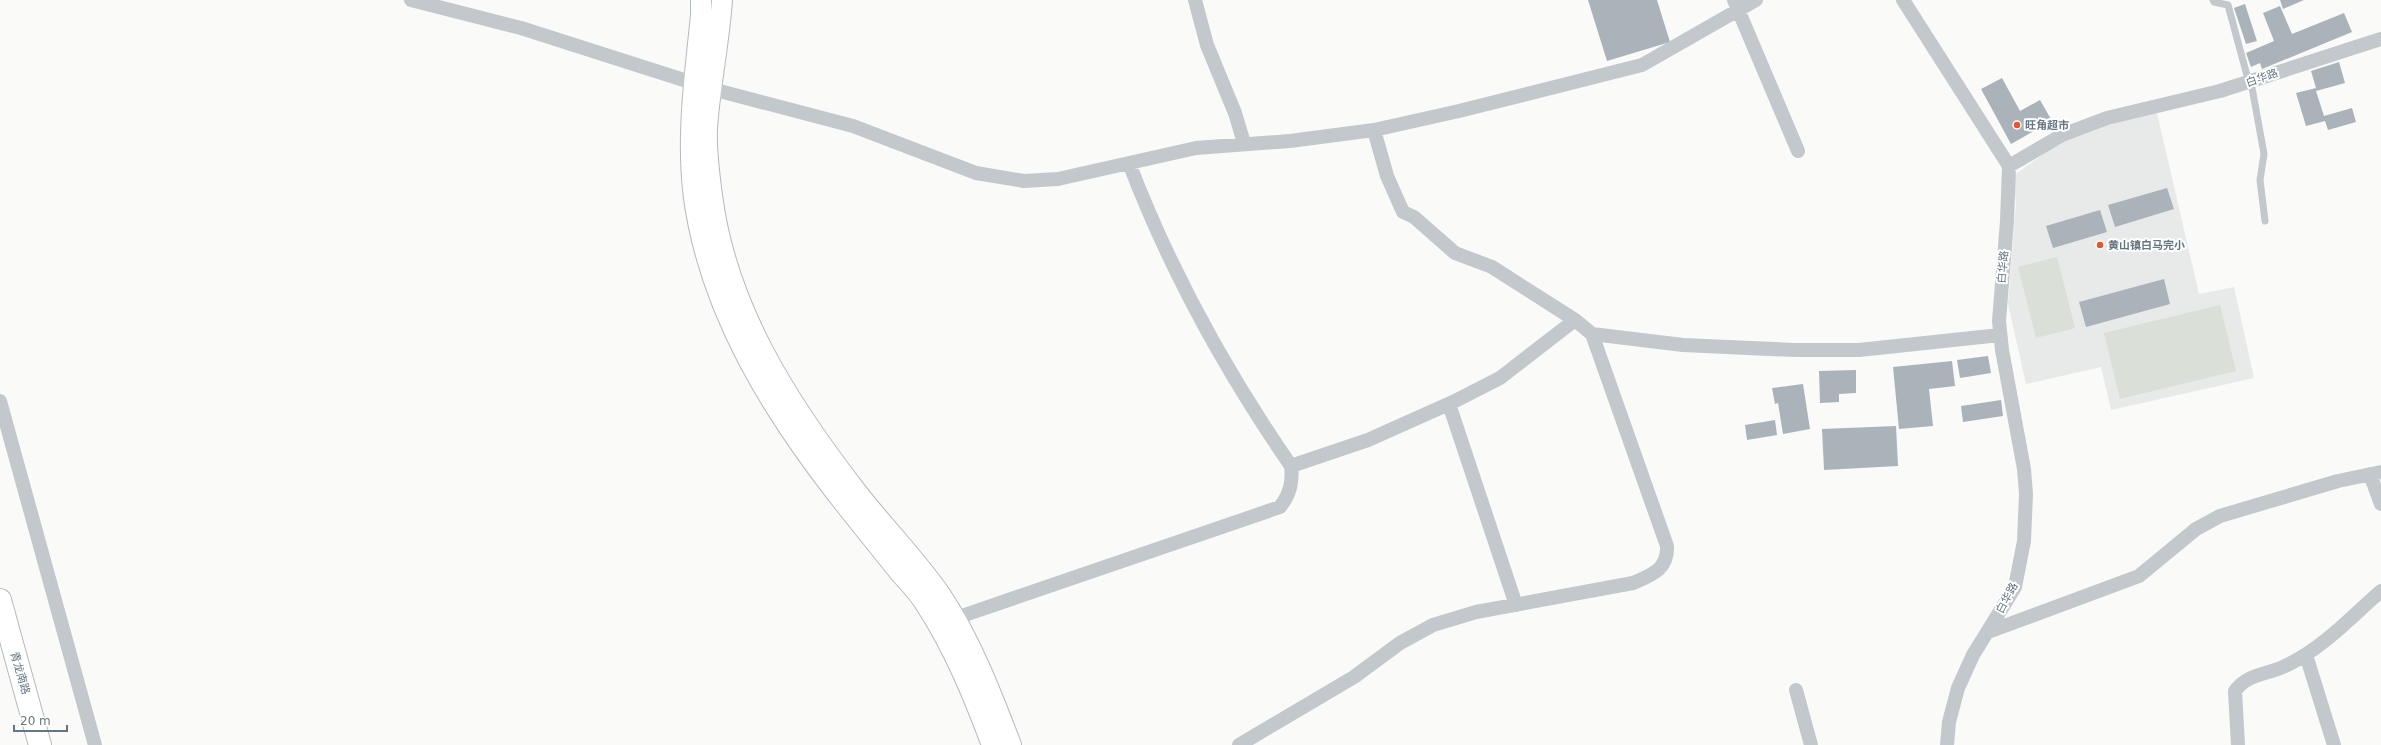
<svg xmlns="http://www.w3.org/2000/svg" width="2381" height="745" viewBox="0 0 2381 745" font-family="'DejaVu Sans','Noto Sans SC',sans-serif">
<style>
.built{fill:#e8e9e9}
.green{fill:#dadfd7}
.building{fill:#aab3b9}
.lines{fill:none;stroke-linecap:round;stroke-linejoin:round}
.secondary-casing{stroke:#b3babf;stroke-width:22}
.primary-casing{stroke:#b5babe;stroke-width:24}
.lane{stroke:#c3c8cc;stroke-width:7}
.street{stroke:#c3c8cc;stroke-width:14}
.secondary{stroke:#fff;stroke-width:20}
.primary{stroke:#fff;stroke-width:22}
.poi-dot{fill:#e4572e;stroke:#fff;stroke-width:1.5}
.labels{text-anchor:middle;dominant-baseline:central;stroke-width:4;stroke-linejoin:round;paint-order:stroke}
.street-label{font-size:11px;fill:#657683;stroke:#fff}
.poi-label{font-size:11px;font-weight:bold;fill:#657683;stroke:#fff;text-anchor:start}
</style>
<rect width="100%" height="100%" fill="#fafaf8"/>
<path class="built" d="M2157,113L2199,294L2234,287L2254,378L2111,410L2101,367L2026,384L2008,304L2016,203L2013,176L2057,144L2100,126Z"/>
<path class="green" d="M2057,257L2075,328L2036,338L2018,267Z
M2220,305L2236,371L2120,399L2104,333Z"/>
<path class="building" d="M1588,0H1657L1670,42L1607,61Z
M2280,0H2304L2283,9Z
M2245,4L2257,41L2246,44L2234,8Z
M2280,6L2292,34L2344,13L2352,32L2262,69L2260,63L2251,67L2246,53L2274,41L2263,13Z
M2339,62L2345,83L2316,91L2324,116L2352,108L2356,122L2328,130L2325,121L2306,126L2296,93L2316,88L2311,71Z
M2002,78L2020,111L2040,100L2052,121L2011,144L1981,89Z
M2167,188L2174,209L2115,227L2108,205Z
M2100,210L2107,232L2053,248L2046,226Z
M2164,279L2170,304L2086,327L2079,302Z
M1988,356L1991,373L1960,378L1957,360Z
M1952,361L1955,386L1929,389L1933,426L1899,429L1893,367Z
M1856,370V393L1839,394V402L1820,403L1819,371Z
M1803,384L1810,429L1783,434L1778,403L1775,404L1772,388Z
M2001,400L2003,416L1963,422L1961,406Z
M1775,420L1777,435L1747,440L1745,425Z
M1896,426L1898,466L1824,470L1822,429Z"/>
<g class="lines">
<defs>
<path id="secondary" d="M701,0V15C695,76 686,136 694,198C710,313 773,413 844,503C862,526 881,549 900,573C909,583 919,593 926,605C954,648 974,697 992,745
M722,0C719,43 710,85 707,128C706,150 709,173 712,195C726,307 788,403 856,491C883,526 915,558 940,594C970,638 992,695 1011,745"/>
<path id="primary" d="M0,600L40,745"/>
</defs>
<use href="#secondary" class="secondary-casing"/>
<use href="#primary" class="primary-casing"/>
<path class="lane" d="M2213,0L2214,2L2228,5L2249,83
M2251,82L2264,154L2260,180L2265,221"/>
<path class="street" d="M411,0L521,28L712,89L853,126L976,173L1024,181L1058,179L1196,148L1290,141L1374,130L1459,111L1642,65L1756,0
M1195,0L1207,45L1235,113L1244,143
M1734,0L1798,151
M1903,0L2009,166
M1374,130L1387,176L1403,212L1414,217L1455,253L1492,267L1575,320L1592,334L1683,345L1794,350H1859L2000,335
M0,401L95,745
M1449,404L1516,605
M1291,466L1368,440L1453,402L1500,378L1575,320
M2370,474L2381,504
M953,619L1280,507C1290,494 1293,482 1291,466C1226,372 1170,270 1129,163
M1988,632L2139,576L2196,529L2220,516L2338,481L2381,472
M2306,655L2334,745
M1796,690L1811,745
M1239,745L1354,677L1400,643L1433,625L1476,612L1633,583C1651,575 1668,570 1667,546L1592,334
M1947,745L1949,722L1958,688L1973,655L2015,587L2024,541L2026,494L2024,469L2002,350L1999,321L2007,221L2009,166L2062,135L2107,118L2220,91L2381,39
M2238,745L2235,691C2248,673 2267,675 2285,666C2321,650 2351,617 2381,591"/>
<use href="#secondary" class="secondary"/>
<use href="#primary" class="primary"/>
</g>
<g class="poi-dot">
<circle cx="2017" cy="125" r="4"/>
<circle cx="2100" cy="245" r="4"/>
</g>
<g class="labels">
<g class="street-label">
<text transform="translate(2262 78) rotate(-19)">白华路</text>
<text transform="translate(2003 267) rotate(-85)">白华路</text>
<text transform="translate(2007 598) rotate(-62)">白华路</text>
<text transform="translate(20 673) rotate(74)">青龙南路</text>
</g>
<g class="poi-label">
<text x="2025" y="125">旺角超市</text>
<text x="2108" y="245">黄山镇白马完小</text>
</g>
</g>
<path d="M14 725v6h53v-6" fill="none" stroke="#657683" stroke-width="2"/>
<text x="20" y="725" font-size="12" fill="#657683" stroke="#ffffff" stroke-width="3" paint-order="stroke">20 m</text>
</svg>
